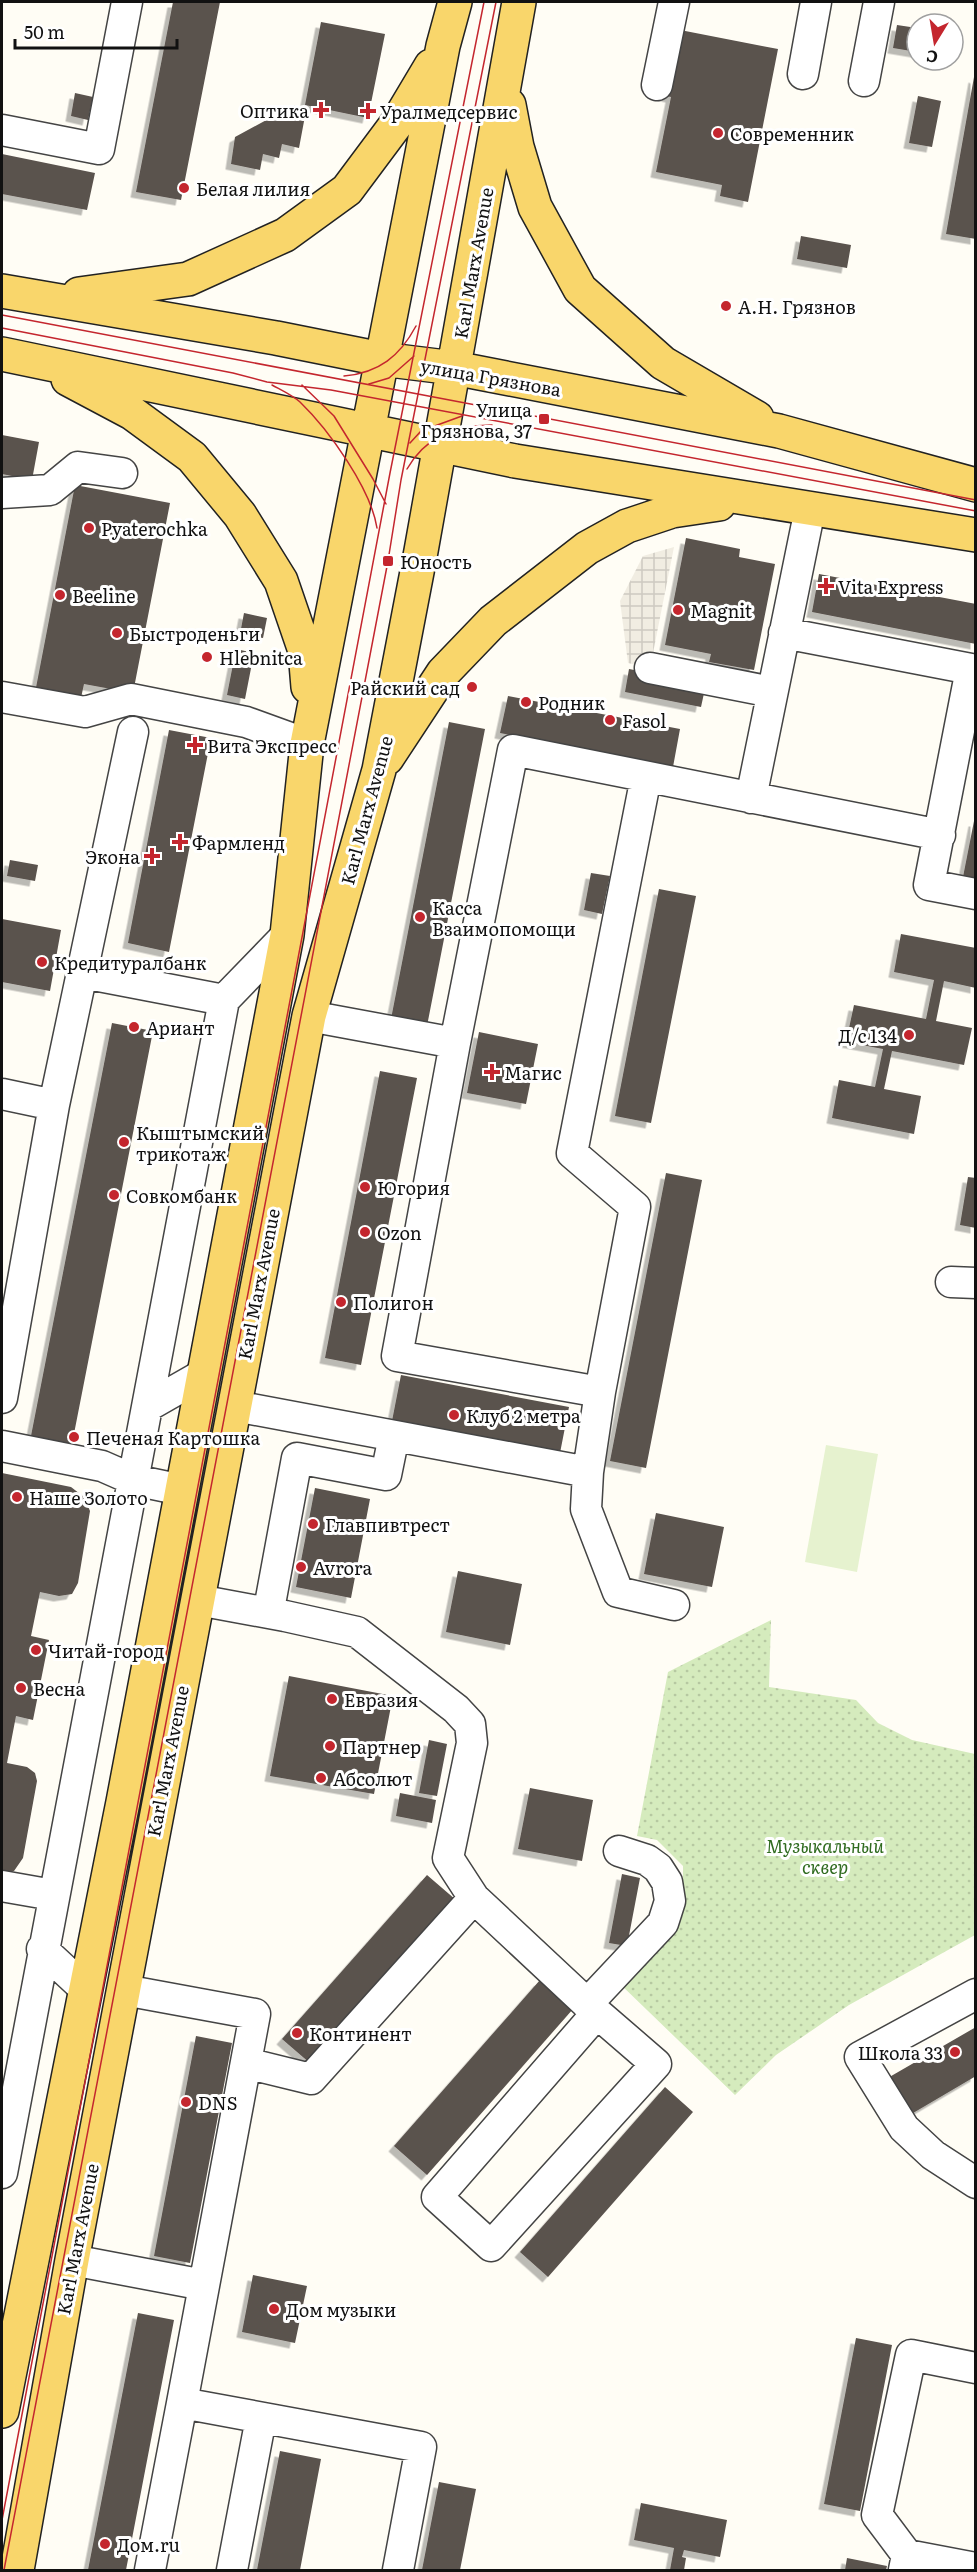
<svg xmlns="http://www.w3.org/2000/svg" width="977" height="2572" viewBox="0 0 977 2572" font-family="Literata,serif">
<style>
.grass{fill:url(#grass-dots)}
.pitch{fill:#e6f2cf}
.plaza{fill:url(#plaza-grid)}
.building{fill:#5a524d;filter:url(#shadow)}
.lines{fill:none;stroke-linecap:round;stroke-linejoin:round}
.minor-casing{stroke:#444;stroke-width:33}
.major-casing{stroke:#222;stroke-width:36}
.minor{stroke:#fff;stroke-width:30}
.major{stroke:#f9d66b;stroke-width:33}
.tram{stroke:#c4262e;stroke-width:1.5}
.poi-dot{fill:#c4262e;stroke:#fff;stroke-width:2}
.labels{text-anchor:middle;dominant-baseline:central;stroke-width:6;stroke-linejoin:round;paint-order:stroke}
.poi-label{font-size:18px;fill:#111;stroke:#fff;text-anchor:start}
.street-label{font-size:18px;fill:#111;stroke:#fff}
.park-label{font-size:18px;font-style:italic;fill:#2f6b1f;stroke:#fff}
</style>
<defs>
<pattern id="grass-dots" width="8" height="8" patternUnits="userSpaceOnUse" patternTransform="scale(1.5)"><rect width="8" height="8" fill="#d5ebbd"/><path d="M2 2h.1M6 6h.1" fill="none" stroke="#b6c8a1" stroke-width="1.8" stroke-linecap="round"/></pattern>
<pattern id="plaza-grid" width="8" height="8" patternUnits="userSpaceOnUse" patternTransform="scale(1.5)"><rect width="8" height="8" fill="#f1ede2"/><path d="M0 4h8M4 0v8" fill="none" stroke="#cecac1"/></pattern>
<filter id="shadow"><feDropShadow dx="-5.5" dy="5.5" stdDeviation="0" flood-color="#0004"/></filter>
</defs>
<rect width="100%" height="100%" fill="#fffdf5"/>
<path class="grass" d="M771,1620L769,1687L856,1700L878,1723L912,1740L975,1754V1935L849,2005L776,2055L735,2095L618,1982L683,1904V1866L657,1840L637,1836L668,1672Z"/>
<path class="pitch" d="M826,1445L878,1454L857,1572L805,1562Z"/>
<path class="plaza" d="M674,547L650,668L628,663L620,601L643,556Z"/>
<path class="building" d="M173,2H220L181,200L136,192Z
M321,22L385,34L368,118L305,105Z
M897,25L917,28V52L893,48Z
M675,29L778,49L748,202L720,196L722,185L656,172L671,97L662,95Z
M974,77L976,78V239L946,234Z
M75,93L93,97L88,120L71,116Z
M918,96L941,101L932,147L909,143Z
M294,105L305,116L299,148L282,144L279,158L263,154L260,170L231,164L235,137Z
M2,154L95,173L87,210L2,194Z
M801,236L851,245L847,268L797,259Z
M2,435L39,442L32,480L2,474Z
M75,485L170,503L133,693L84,684L79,707L34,698Z
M686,538L740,549L739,557L775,564L754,670L709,662L711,654L665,645Z
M819,574L976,604V644L812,612Z
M244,613L267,618L263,638L240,634Z
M236,649L254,653L245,699L227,695Z
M629,669L706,684L701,707L625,692Z
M508,696L680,729L673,767L500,733Z
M449,722L485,729L427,1026L391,1019Z
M169,730L211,738L169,952L128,943Z
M974,821H976V880L963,877Z
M10,860L38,865L35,881L7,876Z
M591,873L610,876L602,914L584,910Z
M659,889L696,896L651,1123L615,1116Z
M2,919L61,930L50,991L2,982Z
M901,934L976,948V988L944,981L936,1021L972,1028L964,1065L892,1051L884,1089L921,1096L914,1134L832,1118L839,1080L875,1087L883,1049L846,1042L854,1005L926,1019L934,980L894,972Z
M112,1023L153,1031L71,1449L30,1441Z
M479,1032L538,1044L526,1104L467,1093Z
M380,1071L417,1078L361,1365L325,1358Z
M666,1173L702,1180L646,1468L610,1461Z
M968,1177L976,1178V1228L960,1225Z
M401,1375L569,1407L560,1453L392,1421Z
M2,1473L71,1487L84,1497L90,1511L78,1583L72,1594L59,1596L40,1592L31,1636L49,1640L33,1720L16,1716L7,1763L27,1767L35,1773L37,1781L23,1858L14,1871L2,1873Z
M315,1488L370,1499L351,1598L296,1587Z
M656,1513L724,1527L712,1587L644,1574Z
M458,1571L522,1584L510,1645L446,1632Z
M289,1676L393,1696L374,1794L270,1776Z
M429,1740L447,1744L437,1796L419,1793Z
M530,1788L593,1800L582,1861L518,1849Z
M400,1793L436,1800L432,1823L396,1816Z
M622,1874L640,1878L627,1946L609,1943Z
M427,1875L456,1900L311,2064L282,2039Z
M540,1980L573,2009L427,2175L394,2146Z
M976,2027V2076L908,2116L886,2079Z
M196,2036L232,2043L190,2263L154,2256Z
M665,2087L693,2112L548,2277L520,2252Z
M253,2275L307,2286L295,2343L242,2332Z
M138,2313L174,2320L126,2570H88Z
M856,2338L892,2345L860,2511L824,2504Z
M280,2451L321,2459L300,2570H257Z
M439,2482L476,2489L460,2570H422Z
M641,2503L727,2520L720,2557L684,2550L682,2557L686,2558L684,2570H670L674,2548L634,2540Z
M847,2558L887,2566L886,2570H845Z"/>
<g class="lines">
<defs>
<path id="minor" d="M803,74L816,2
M864,81L879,2
M657,85L674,2
M2,130L99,149L127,2
M2,493L50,490L78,467L122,473
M784,633L971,669L929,885L976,894
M650,668L772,692
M2,697L85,712L131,699L246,722L307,744
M646,777L572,1153L635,1207L600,1392L588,1472L586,1509L618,1592L674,1605
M751,798L810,509
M83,973L224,1000
M309,1016L455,1043L397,1356L600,1392
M455,1043L513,750L940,835
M2,1094L54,1105
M951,1282L976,1283
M2,1398L54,1105L133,732
M148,1406L204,1374
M235,1406L588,1472
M2,1446L102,1466L134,1480L182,1490
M198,1600L285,1616L357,1632L456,1709L470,1724L472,1743L448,1858L474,1898L597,2013L437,2197L491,2246L656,2064L597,2013
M272,1613L270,1604L297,1458L386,1475L394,1436
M2,1886L53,1895
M42,1949L85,1989
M124,1990L255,2014L182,2403
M976,1994L860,2057L904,2128L933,2155L976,2183
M587,2004L663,1923L670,1901L667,1882L658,1868L647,1860L619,1851
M246,2063L311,2079L474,1898
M2,2173L224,1000L287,935
M72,2260L204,2285
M907,2555L877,2515L911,2355L976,2368
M150,2570L182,2403L421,2447L398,2570
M232,2570L261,2418
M904,2570L907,2555L976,2568"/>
<path id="major" d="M509,105L517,147L535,207L580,289L663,363L757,418
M2,291L276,338L381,359L454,368L779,431L976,485
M79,294L188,279L285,235L347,190L397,123L431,66
M2,354L515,461L976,535
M68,379L132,413L192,457L240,515L281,581L305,651L308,687
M387,758L443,673L493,621L587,548L627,526L672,511L719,504
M2,2411L123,1802L287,935L307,744L443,46L455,2
M17,2570L72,2260L309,1016L379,770L421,551L519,2"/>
</defs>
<use href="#minor" class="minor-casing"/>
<use href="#major" class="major-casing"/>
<use href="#minor" class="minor"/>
<use href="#major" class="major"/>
<path class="tram" d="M2,315L976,500
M2,328L233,373L267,382L331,390L976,511
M344,376C379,373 400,356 416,326
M369,384L389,378L414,356
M272,385C281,390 292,395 300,402C329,430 371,489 377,528
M302,385L334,416L373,479L386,504
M410,443L421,431L462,416
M407,469C425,437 456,425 492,425
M2,2520L390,473L484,2
M4,2570L388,561L401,480L496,2"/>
</g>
<g class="poi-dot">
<path d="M318 101h6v6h6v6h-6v6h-6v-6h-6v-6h6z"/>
<path d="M365 102h6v6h6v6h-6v6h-6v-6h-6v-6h6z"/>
<circle cx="718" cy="133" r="6"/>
<circle cx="184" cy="188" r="6"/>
<circle cx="726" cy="306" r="6"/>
<rect x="538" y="413" width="12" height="12" rx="3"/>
<circle cx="89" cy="528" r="6"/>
<rect x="382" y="555" width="12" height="12" rx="3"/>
<path d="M823 577h6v6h6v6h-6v6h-6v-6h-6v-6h6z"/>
<circle cx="60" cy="595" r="6"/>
<circle cx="678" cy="610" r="6"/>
<circle cx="117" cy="633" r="6"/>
<circle cx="207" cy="657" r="6"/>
<circle cx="472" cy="687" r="6"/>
<circle cx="526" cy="702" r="6"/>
<circle cx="610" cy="720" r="6"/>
<path d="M192 736h6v6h6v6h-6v6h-6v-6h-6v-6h6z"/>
<path d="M177 833h6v6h6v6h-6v6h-6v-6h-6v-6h6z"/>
<path d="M149 847h6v6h6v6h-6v6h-6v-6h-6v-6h6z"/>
<circle cx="420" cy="917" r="6"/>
<circle cx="42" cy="962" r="6"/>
<circle cx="134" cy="1027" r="6"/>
<circle cx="909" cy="1035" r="6"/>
<path d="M489 1063h6v6h6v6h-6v6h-6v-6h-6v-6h6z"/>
<circle cx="124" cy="1142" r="6"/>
<circle cx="365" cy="1187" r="6"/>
<circle cx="114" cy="1195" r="6"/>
<circle cx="365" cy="1232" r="6"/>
<circle cx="341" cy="1302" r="6"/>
<circle cx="454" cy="1415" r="6"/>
<circle cx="74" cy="1437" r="6"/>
<circle cx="17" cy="1497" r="6"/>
<circle cx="313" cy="1524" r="6"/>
<circle cx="301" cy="1567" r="6"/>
<circle cx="36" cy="1650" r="6"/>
<circle cx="21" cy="1688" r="6"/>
<circle cx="332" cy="1699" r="6"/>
<circle cx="330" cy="1746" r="6"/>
<circle cx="321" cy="1778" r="6"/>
<circle cx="297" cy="2033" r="6"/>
<circle cx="955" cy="2052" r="6"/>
<circle cx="186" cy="2102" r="6"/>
<circle cx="274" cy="2309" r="6"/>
<circle cx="105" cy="2544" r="6"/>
</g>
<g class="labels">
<g class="poi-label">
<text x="309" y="110" text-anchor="end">Оптика</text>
<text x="380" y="111">Уралмедсервис</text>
<text x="730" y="133">Современник</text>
<text x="196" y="188">Белая лилия</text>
<text x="738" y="306">А.Н. Грязнов</text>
<text x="532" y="409" text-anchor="end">Улица<tspan x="532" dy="21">Грязнова, 37</tspan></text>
<text x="101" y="528">Pyaterochka</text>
<text x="400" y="561">Юность</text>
<text x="838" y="586">Vita Express</text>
<text x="72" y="595">Beeline</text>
<text x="690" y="610">Magnit</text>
<text x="129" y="633">Быстроденьги</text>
<text x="219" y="657">Hlebnitca</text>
<text x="460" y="687" text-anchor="end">Райский сад</text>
<text x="538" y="702">Родник</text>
<text x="622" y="720">Fasol</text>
<text x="207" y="745">Вита Экспресс</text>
<text x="192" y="842">Фармленд</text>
<text x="140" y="856" text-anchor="end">Экона</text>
<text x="432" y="907">Касса<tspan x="432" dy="21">Взаимопомощи</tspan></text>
<text x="54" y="962">Кредитуралбанк</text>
<text x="146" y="1027">Ариант</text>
<text x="897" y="1035" text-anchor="end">Д/с 134</text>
<text x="504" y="1072">Магис</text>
<text x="136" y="1132">Кыштымский<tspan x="136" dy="21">трикотаж</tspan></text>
<text x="377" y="1187">Югория</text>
<text x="126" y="1195">Совкомбанк</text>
<text x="377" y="1232">Ozon</text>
<text x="353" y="1302">Полигон</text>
<text x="466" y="1415">Клуб 2 метра</text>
<text x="86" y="1437">Печеная Картошка</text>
<text x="29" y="1497">Наше Золото</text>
<text x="325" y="1524">Главпивтрест</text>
<text x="313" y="1567">Avrora</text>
<text x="48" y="1650">Читай-город</text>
<text x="33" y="1688">Весна</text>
<text x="344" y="1699">Евразия</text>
<text x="342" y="1746">Партнер</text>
<text x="333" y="1778">Абсолют</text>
<text x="309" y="2033">Континент</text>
<text x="943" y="2052" text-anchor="end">Школа 33</text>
<text x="198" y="2102">DNS</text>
<text x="286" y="2309">Дом музыки</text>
<text x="117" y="2544">Дом.ru</text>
</g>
<g class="street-label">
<text transform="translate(473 263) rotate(-80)">Karl Marx Avenue</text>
<text transform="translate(491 377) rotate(10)">улица Грязнова</text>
<text transform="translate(366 810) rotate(-75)">Karl Marx Avenue</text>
<text transform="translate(258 1284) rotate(-79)">Karl Marx Avenue</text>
<text transform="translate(167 1761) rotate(-79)">Karl Marx Avenue</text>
<text transform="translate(77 2239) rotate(-79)">Karl Marx Avenue</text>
</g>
<g class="park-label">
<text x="825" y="1845">Музыкальный<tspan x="825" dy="21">сквер</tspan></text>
</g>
</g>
<rect width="977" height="2572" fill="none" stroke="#111111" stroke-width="6"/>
<g transform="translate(935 42) rotate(191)"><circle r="28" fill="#ffffff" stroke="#a0a0a0" stroke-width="1.5"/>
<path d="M0-4.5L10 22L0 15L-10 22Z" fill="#c4262e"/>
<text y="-9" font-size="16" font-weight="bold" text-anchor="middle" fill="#111111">С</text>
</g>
<path d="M15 39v9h162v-9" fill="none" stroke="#111111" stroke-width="3"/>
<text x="24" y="39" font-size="18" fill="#111111" stroke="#ffffff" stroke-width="4.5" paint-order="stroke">50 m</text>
</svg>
